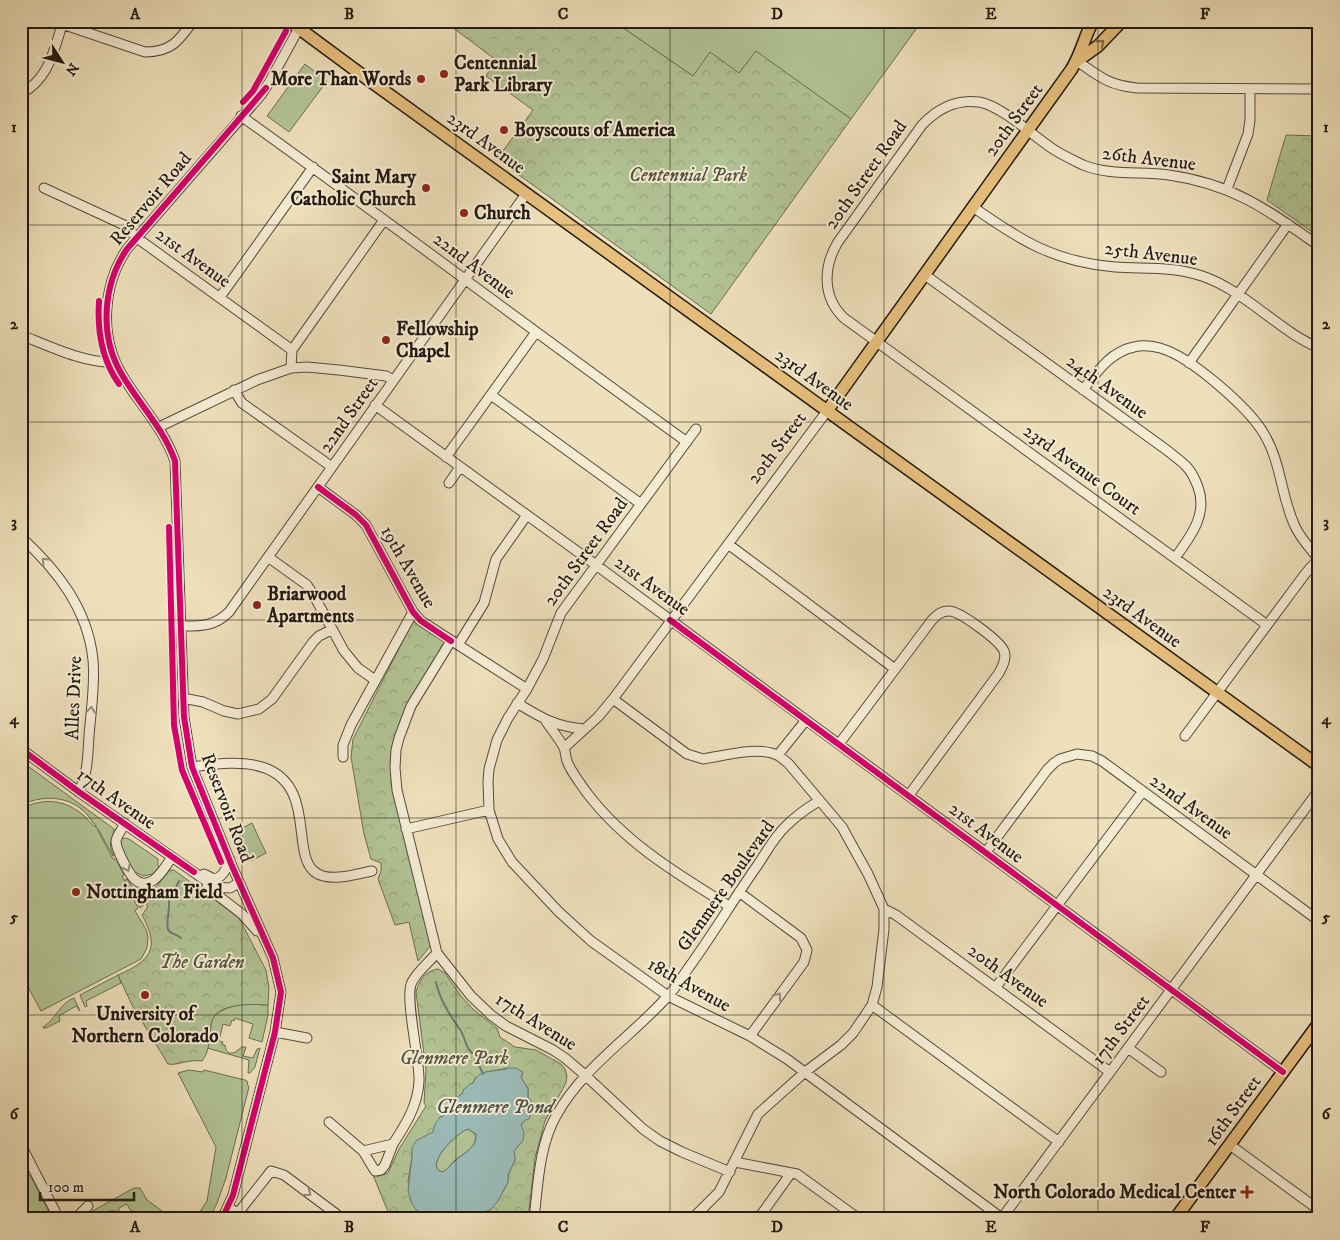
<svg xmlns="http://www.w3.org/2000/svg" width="1340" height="1240" viewBox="0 0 1340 1240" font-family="'IM FELL DW Pica',serif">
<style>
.grass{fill:#b2c395;stroke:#6a6e53}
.park{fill:url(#park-crowns);stroke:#6a6e53;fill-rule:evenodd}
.water{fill:#9bbbb7;stroke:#6b7a75;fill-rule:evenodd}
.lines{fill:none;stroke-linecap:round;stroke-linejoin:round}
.stream{stroke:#6b7a75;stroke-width:2}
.minor-casing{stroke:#554b3c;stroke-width:11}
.major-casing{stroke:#221911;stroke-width:14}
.minor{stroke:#f4ebd3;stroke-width:9}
.major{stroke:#e7c07e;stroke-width:11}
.cycleway-casing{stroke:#f4ebd3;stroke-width:9}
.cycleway{stroke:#d6006c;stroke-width:6}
.oneway{stroke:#846c48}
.oneway2{stroke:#968c7c}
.grid{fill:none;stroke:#221911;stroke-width:1;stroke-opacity:0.55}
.poi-dot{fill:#8f2418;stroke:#f4ebd3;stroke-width:2}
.labels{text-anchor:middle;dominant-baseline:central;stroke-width:4;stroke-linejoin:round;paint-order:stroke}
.poi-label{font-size:19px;font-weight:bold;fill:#221911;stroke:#f4ebd3;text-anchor:start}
.street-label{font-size:19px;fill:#221911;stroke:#f4ebd3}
.park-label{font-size:19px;font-style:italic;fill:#54543f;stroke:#f4ebd3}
.water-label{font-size:20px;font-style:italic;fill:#4c524b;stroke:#f4ebd3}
.neatline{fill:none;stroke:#221911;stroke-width:2}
.grid-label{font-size:16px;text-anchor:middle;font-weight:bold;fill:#221911}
</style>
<defs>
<pattern id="park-crowns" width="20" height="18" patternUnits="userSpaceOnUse" patternTransform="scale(1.25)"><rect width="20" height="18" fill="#b2c395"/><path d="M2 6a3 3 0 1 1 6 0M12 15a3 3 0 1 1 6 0" fill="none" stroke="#99a77f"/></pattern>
</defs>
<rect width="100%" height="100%" fill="#eee0bb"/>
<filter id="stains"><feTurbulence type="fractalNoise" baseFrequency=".004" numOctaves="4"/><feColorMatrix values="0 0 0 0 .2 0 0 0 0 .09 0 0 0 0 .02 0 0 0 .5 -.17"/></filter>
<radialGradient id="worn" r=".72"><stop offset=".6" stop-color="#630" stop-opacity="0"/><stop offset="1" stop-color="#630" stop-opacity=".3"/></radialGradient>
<path class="grass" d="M613,21H922L851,119L756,52L739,73L693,76Z
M305,64L327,81L289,132L267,116Z
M21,761L114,829C114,840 106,840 114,856H113L98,829H97L113,859H116L124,875L122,876L138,908L135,911L146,929L148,937L147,948L141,959L41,1011L21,974V811L26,809L22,808C44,798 64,799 83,815C88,819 91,825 97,828L94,823H93C78,796 46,793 21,805Z
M252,823L266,853L251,861L237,831Z
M125,838L129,839L158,859V866L159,867L153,874L143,876L133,871L120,845L121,839Z
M127,879L134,890L143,893L144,905L140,908L125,880Z
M118,975L121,983L86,1001L87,1006L85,1007L80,995Z
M74,998L80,1011L76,1006L59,1016L60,1021L46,1028H43V1027C55,1020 61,1002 74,998Z
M243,1004L268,1005V1015L262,1042L249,1038L253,1024L235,1018L234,1021L232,1020L230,1026L223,1024L219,1041L223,1042L222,1045H225L226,1050L229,1053H234L242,1047H246L243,1056L253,1058L257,1049L260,1048L255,1067L250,1073H248L249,1060L207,1048C210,1040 210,1033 211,1024C212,1011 232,1006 243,1004Z
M189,1070L203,1072L204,1070L245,1080L248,1082L247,1084L249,1087L226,1178L217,1203L209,1219H192L191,1217L196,1218L207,1201L216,1147L178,1073Z
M468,1129L475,1134C478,1148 463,1153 454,1161C450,1165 448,1170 442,1172C423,1166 457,1132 468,1129Z
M30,1175L50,1214V1219H23L21,1216V1179Z
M134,1188H140L147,1200L173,1219H155L145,1212L142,1215L130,1210L127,1204L119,1208V1212C108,1207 98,1218 87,1214Z"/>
<path class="park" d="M444,21H613L693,76L710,52L739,73L756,51L851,119L711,314L497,159L533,110L486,76L496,60Z
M1286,135L1319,136V237L1267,200Z
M413,621L447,642C426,676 397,711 393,753L432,944L418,961L409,922L395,925L378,879L381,871V863L371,859L364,834L351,757L353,739Z
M170,870H174L239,918L266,970L269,988L268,1005C253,1004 213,1002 211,1025C209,1037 210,1052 202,1061C188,1059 176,1066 168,1064L132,1005L118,975C150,961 161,949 142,915L147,908V892L155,888Z
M438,969L445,973L461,996L474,1010L497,1028L500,1037L515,1047L536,1050L561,1064L565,1069L567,1076L566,1083L545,1121L535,1158L528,1219H391L373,1175L379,1176L388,1173L399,1149L426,1106L424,1103L426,1070L416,992C419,981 425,971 438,969ZM508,1068L523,1072L521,1077L528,1089V1098L532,1104L521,1126L522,1130L519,1145L514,1151L515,1160L508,1175V1182L498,1201L478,1214L436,1219L427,1217L419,1213L408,1182L412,1157V1151L433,1132L440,1117H442L445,1114V1110L452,1101L461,1095L466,1088L473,1083L475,1078L486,1072Z"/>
<path class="water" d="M508,1068H516L523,1072L521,1077L528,1089V1098L531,1100L533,1109L529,1119L525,1120L521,1125L524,1132L523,1140L514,1151L515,1160L508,1175V1182L498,1201L490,1210L478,1214L436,1219L427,1217L419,1213L412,1204L408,1190L412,1157V1147L417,1140L433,1132L435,1124L440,1117H442L445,1114V1110L452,1101L463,1093V1090L470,1084L473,1083C480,1067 497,1073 508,1068ZM468,1129L476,1134C478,1148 463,1153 455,1161C450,1165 448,1170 442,1172C423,1166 457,1132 468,1129Z"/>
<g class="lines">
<path class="stream" d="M179,881L174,891L168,896C172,905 165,922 168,929C169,934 177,934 181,938
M436,982C440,1000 449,1014 459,1028C466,1037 464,1046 472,1053
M479,1065L483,1074"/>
<defs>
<path id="minor" d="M53,21L145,52C171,52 179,41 193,21
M1002,21V22
M1077,61C1100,77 1108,85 1137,88L1319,89
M21,94C49,78 53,53 62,25
M241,116C391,223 537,334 687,442
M44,188L124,225L137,238L292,350
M1227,189L1248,134L1250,120V89
M973,207C1021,241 1055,262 1115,267C1144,269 1174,266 1202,276C1246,291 1277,330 1319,348
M925,275L1168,451C1174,456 1181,461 1186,466C1192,472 1195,479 1198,487C1208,514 1191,536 1175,558
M220,297L313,167
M21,335C49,346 86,364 115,362
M1189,363L1288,224
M291,368L292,350L384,220
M234,390L242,403L332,467
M1083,390C1097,372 1110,352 1134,347C1142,345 1152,346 1160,348C1190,356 1249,408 1264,434C1281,462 1281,495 1294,524C1299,537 1309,547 1318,558
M491,395L641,504
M375,405L596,565L1283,1072
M159,427L257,380L291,368L307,367L339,370L386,376L393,380
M696,429L561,613L543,659L527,689L508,718L497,740L489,769L488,781L489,810L498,839L512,862L559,912L591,941L668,996L750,1036L787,1059L1003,1219
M446,457L536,332
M449,483L460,467
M318,487L356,515L366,525L413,612L421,621L527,689
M21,537C57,570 88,609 93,660C95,681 92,703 90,725C87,750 90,768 79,792
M728,544L895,669
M268,557L307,585L313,594L344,651L358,668L375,680
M1267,625L844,318C822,297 823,267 838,242L922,125C938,108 956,99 979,102C1002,106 1033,136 1053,149C1062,155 1073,160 1083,165C1111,176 1140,171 1169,175C1233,184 1268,210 1319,246
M180,626C200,626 214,627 229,612L526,194
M451,641L411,706L399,738L396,750L395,768L397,790L437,953L471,996L491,1015L506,1026L553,1050L565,1058L585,1075L643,1129L660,1141L682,1152L730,1172
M458,645L484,603L496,559L527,515
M183,698L203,702L224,711L238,714L259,709L272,699L313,642L319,636L331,630
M613,699L687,754L703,759C723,756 761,745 779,756C782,758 785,761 788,763L842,827L868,874L884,909V929L877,987L872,1005L853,1033L841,1045L805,1072L758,1114L719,1192L692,1219
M517,703C542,718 554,726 583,729
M546,721C551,729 558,737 563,746C566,750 565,756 567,761C571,772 580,783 587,793C624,842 677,874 729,906
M1185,736L1305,574L1319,558
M839,744L932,620C937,615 941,611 949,611C960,611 1000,641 1004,651C1007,659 1002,667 999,673L909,795
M564,748L598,717L613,699L827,411
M21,749L79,792L215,887L230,888L239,883
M778,755L806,720
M343,757V745L351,725L413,612
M192,767C215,764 243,760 265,768C321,789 285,866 323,876C338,880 357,874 372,871
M125,824C122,829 117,835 116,841C116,848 120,854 122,859C128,871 136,890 152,881C161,876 166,865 172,857
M406,829L489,810
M986,852L1047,770L1054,763L1060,759L1077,754L1092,756L1102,761L1319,921
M204,874L214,879C224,877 226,868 230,860
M207,887L242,914L257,931
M739,892L801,938L807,950L804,962L750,1036
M884,909L896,915L1110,1072
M996,987L1143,791
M872,1005L1059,1142
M275,1032L307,1038
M1128,1048L1161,1072
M329,1122L363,1151L393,1144L385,1165L381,1170L375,1171L363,1151
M393,1144C406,1124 418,1105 419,1081C420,1060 404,996 412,982C417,972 429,962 437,953
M21,1145L59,1219
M1230,1145L1319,1210
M735,1162L797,1174L859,1219
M233,1210L245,1219
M238,1213L271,1171L284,1175L343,1219
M1002,1218L1319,790
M79,1219L80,1214L88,1206
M222,1219L233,1195L275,1032L281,992L273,958L232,866L192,767L184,717L175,461C163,427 138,403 121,373C99,335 103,284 127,249L261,95L270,81L299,28L306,21
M534,1219C538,1185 539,1146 556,1116C583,1067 631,1037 667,997C675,989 681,979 687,970C712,936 733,900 757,866C766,853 774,837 786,826C796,816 807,808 819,801
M758,1219L791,1173"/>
<path id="major" d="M289,21L362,75L1319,766
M1077,61L1098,46L1122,21
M827,411L1071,70C1081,55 1084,37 1093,21
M1175,1219L1319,1023"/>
</defs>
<use href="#minor" class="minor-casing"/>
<use href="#major" class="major-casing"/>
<use href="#minor" class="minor"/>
<use href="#major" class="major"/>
<defs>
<path id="cycleway" d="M243,102L253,91L286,31
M99,301C97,331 102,360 119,384
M318,487L356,515L366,525L413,612L421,621L451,641
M169,527L174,725L182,770L221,862
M670,620L1283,1072
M21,749L79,792L194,872
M222,1219L233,1195L275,1032L281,992L273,958L232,866L192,767L184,717L175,461C163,427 138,403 121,373C99,335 103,284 127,249L266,88"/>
</defs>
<use href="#cycleway" class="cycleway-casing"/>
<use href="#cycleway" class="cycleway"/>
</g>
<defs><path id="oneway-chevron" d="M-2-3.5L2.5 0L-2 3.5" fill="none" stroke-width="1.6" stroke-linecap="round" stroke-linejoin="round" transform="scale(1.25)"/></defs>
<use class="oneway" href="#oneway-chevron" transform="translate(1101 43) rotate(-40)"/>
<g class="oneway2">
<use href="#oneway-chevron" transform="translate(45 561) rotate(-133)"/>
<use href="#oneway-chevron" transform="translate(91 710) rotate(-85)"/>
<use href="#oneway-chevron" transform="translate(127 868) rotate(63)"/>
<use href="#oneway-chevron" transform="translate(778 996) rotate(-54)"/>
<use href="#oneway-chevron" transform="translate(308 1193) rotate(36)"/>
</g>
<path class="grid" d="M242,21V1219M456,21V1219M670,21V1219M884,21V1219M1098,21V1219M21,225H1319M21,422H1319M21,620H1319M21,818H1319M21,1015H1319"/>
<g class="poi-dot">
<circle cx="444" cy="74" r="5"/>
<circle cx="421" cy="79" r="5"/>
<circle cx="504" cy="130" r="5"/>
<circle cx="426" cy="188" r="5"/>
<circle cx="464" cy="213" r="5"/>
<circle cx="386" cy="340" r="5"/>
<circle cx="257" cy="605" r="5"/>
<circle cx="76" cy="892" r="5"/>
<circle cx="145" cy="995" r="5"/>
<path d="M1244.5 1184.5h5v5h5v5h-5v5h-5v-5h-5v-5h5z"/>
</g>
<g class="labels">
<g class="poi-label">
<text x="454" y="63">Centennial<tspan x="454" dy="22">Park Library</tspan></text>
<text x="411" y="79" text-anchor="end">More Than Words</text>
<text x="514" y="130">Boyscouts of America</text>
<text x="416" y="177" text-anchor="end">Saint Mary<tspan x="416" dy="22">Catholic Church</tspan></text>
<text x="474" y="213">Church</text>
<text x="396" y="329">Fellowship<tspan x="396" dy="22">Chapel</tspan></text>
<text x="267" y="594">Briarwood<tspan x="267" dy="22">Apartments</tspan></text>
<text x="86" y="892">Nottingham Field</text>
<text x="145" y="1014" text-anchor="middle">University of<tspan x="145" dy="22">Northern Colorado</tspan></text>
<text x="1236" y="1192" text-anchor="end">North Colorado Medical Center</text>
</g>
<g class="street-label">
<text transform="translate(1014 120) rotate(-54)">20th Street</text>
<text transform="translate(486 143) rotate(36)">23rd Avenue</text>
<text transform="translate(1149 159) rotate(7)">26th Avenue</text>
<text transform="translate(866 175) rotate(-55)">20th Street Road</text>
<text transform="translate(151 199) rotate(-50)">Reservoir Road</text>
<text transform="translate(1151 254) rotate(7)">25th Avenue</text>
<text transform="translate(193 258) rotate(36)">21st Avenue</text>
<text transform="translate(474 266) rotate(37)">22nd Avenue</text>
<text transform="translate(814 380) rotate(36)">23rd Avenue</text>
<text transform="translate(1107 387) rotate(36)">24th Avenue</text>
<text transform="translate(349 415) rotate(-55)">22nd Street</text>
<text transform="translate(777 448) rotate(-53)">20th Street</text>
<text transform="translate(1082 470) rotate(36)">23rd Avenue Court</text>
<text transform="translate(586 552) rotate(-54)">20th Street Road</text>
<text transform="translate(408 567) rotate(60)">19th Avenue</text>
<text transform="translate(652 586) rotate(36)">21st Avenue</text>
<text transform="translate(1142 617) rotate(36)">23rd Avenue</text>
<text transform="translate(74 698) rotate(-88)">Alles Drive</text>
<text transform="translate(116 799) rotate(35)">17th Avenue</text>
<text transform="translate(1191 807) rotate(36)">22nd Avenue</text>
<text transform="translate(227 808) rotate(69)">Reservoir Road</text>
<text transform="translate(986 833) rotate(37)">21st Avenue</text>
<text transform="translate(726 886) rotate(-55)">Glenmere Boulevard</text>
<text transform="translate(1008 976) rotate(36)">20th Avenue</text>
<text transform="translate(689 985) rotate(29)">18th Avenue</text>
<text transform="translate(536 1022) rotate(32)">17th Avenue</text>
<text transform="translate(1121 1030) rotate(-53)">17th Street</text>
<text transform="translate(1233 1111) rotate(-54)">16th Street</text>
</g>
<g class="park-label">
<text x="688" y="175">Centennial Park</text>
<text x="202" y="962">The Garden</text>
<text x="454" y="1058">Glenmere Park</text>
</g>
<g class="water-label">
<text x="495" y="1107">Glenmere Pond</text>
</g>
</g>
<rect width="1340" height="1240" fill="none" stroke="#eee0bb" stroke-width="55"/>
<g transform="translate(62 62) rotate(126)" stroke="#f4ebd3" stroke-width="4" paint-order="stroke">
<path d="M0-4L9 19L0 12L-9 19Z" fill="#221911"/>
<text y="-8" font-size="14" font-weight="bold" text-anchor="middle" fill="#221911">N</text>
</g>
<path d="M40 1192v8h94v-8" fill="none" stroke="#221911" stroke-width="2.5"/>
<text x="48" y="1192" font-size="15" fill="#221911" stroke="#f4ebd3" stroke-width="4" paint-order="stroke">100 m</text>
<rect x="28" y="28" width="1284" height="1184" class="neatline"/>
<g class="grid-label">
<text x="135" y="19">A</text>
<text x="349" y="19">B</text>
<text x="563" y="19">C</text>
<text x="777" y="19">D</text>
<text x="991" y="19">E</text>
<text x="1205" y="19">F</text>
<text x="14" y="132">1</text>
<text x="1326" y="132">1</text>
<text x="14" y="329">2</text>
<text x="1326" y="329">2</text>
<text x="14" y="527">3</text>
<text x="1326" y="527">3</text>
<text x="14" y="724">4</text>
<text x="1326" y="724">4</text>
<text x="14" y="922">5</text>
<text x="1326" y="922">5</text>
<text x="14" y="1119">6</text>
<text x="1326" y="1119">6</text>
<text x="135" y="1232">A</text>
<text x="349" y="1232">B</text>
<text x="563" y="1232">C</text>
<text x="777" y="1232">D</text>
<text x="991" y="1232">E</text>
<text x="1205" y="1232">F</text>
</g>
<rect width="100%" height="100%" filter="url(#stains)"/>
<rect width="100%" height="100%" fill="url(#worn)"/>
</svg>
